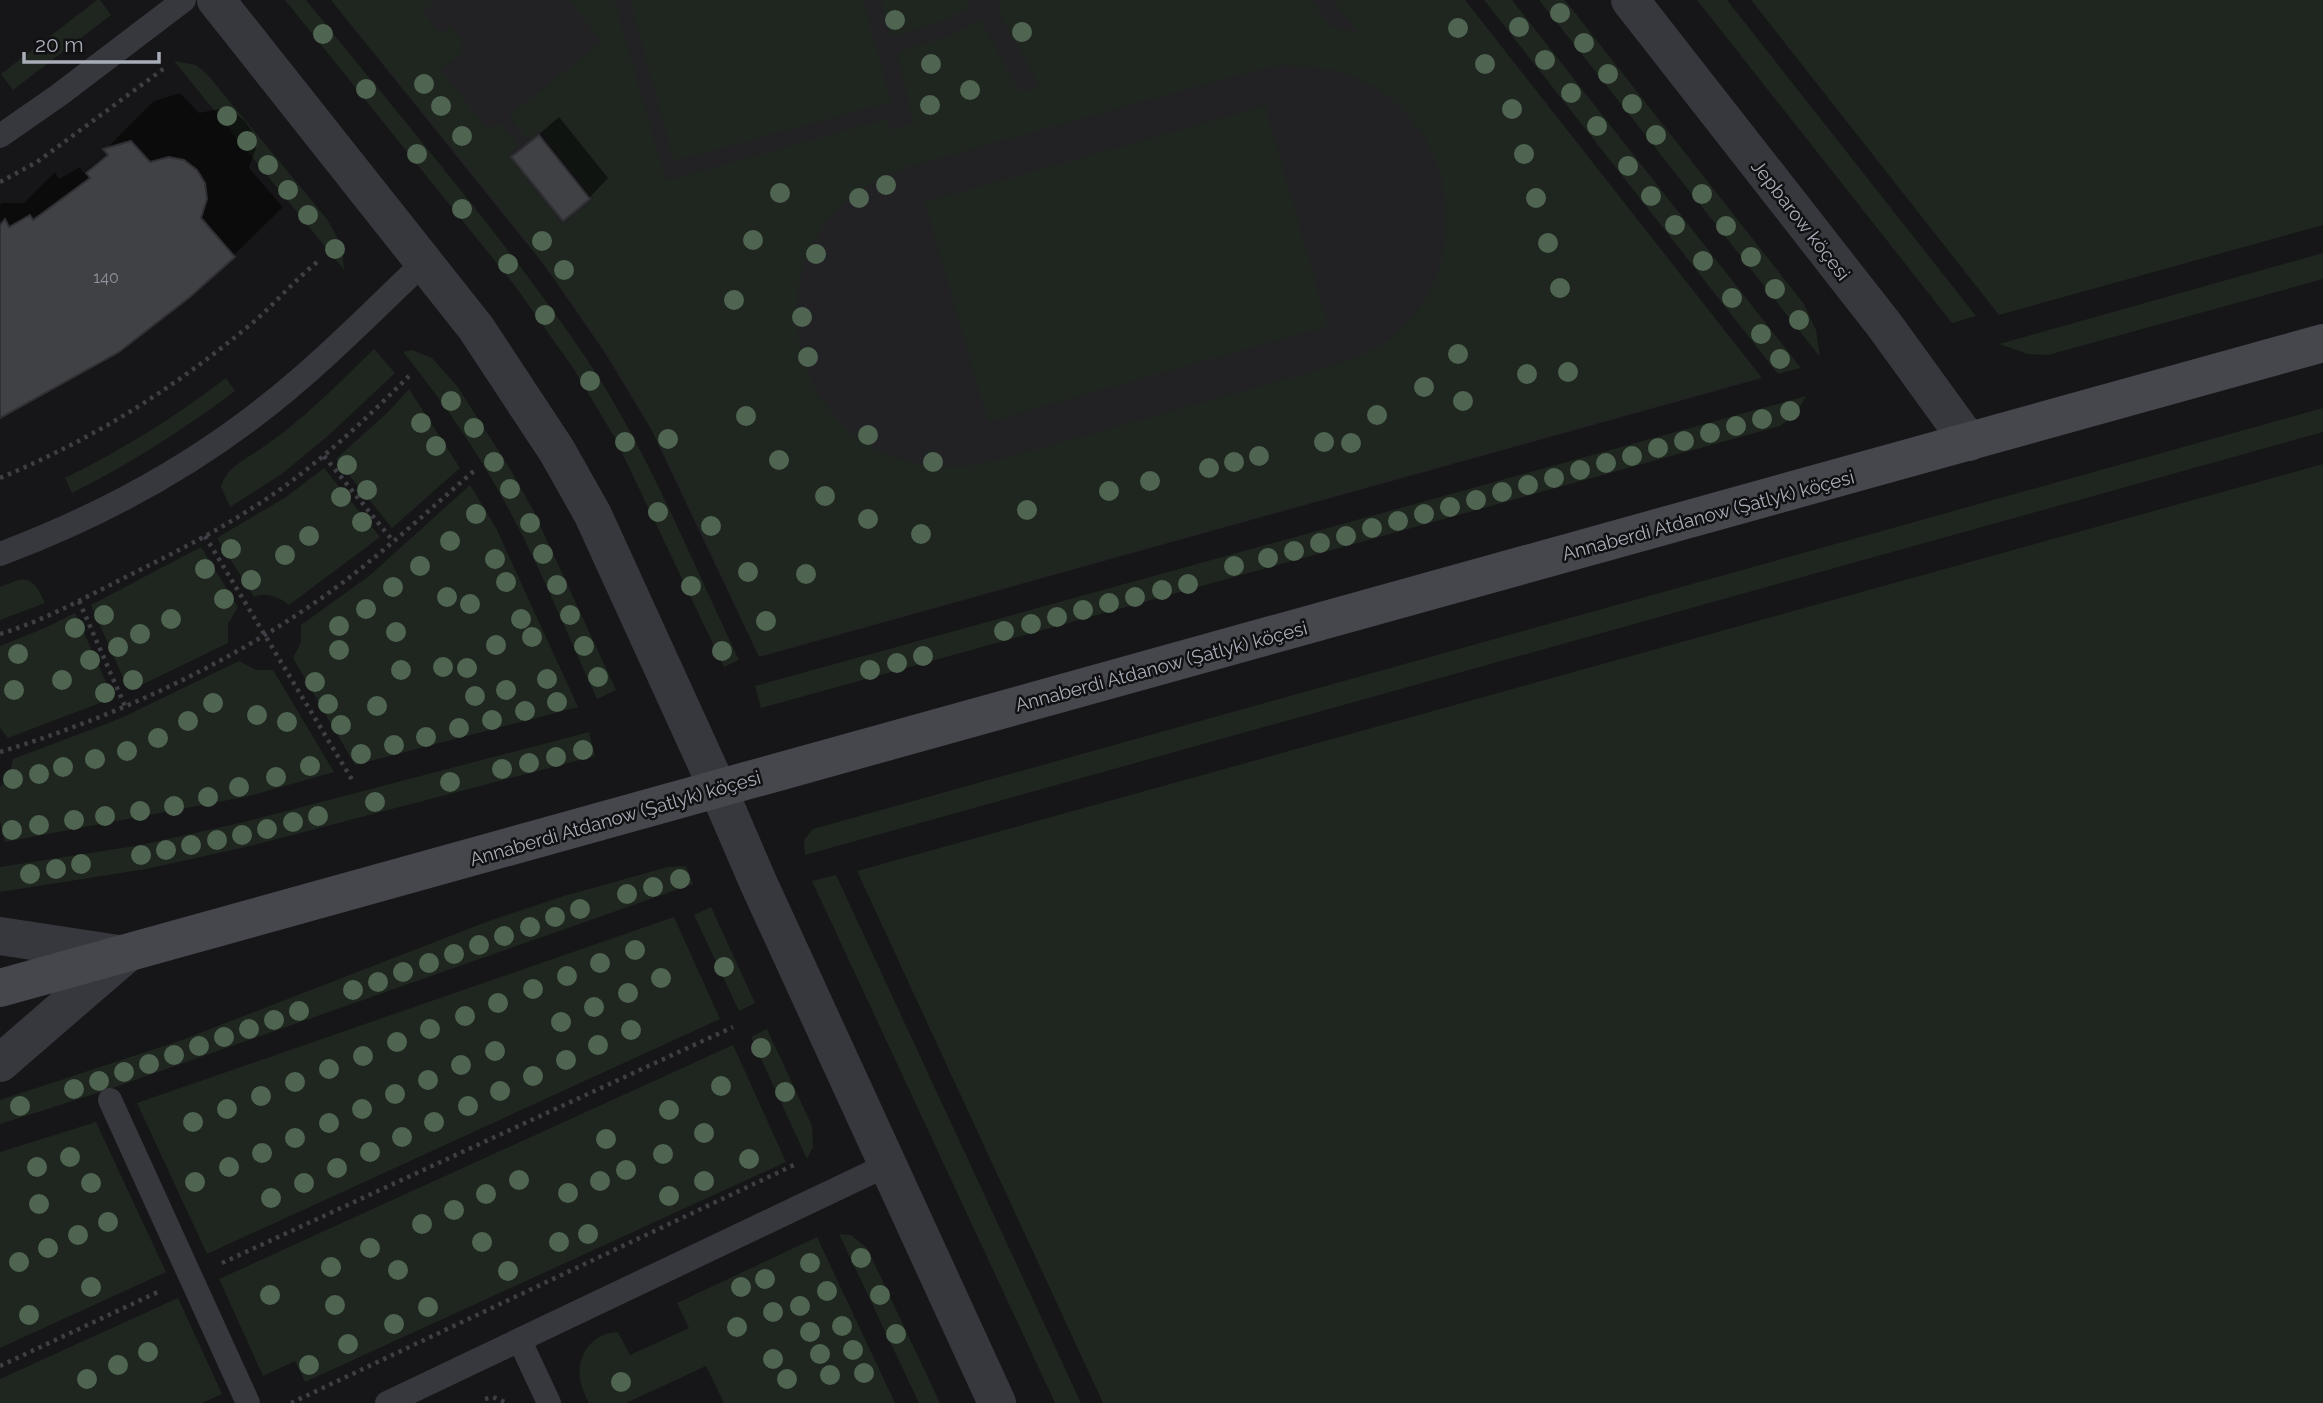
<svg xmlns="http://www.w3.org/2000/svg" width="2323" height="1403" viewBox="0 0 2323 1403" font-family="Raleway,sans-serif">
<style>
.built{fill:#222225}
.green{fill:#1e261f;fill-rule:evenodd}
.shadow{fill:#0007}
.building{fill:#404145;stroke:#303034;stroke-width:2}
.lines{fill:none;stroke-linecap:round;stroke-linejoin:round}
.path{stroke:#3d3f44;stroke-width:4.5;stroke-dasharray:3.5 5;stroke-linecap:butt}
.lane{stroke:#37383d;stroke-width:24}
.street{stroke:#37383d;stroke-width:38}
.secondary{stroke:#45474d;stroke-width:38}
.tree{fill:#506452}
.labels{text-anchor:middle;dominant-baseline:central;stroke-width:5;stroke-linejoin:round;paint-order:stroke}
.number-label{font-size:16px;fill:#8e929b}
.street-label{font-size:19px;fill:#a8adb8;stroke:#111113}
</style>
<rect width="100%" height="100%" fill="#161618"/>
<path class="built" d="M331,0H1465L1762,378L759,657L650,427L603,350L544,265Z"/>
<path class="green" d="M97,0H100L111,15L13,90L1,74Z
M285,0H306C400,117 502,234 586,358C648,450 691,560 739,660L724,667L615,438L573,368L515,286Z
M331,0H431L433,3L423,12L441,34L451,25L463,42L461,53L441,70L488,130L499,122L518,146L508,155L562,224L594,199L540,130L527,140L509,115L602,42L569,0H614L666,181L887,119L890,130L914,123L897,52L949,36L977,21L982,23L1020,93L1040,87L1000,14V0H1311L1331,27L1358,33L1333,0H1465L1761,377L759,656C710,552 666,444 603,348C521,226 423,114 331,0ZM1284,65C1316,66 1348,70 1376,88C1461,142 1472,271 1393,336C1376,350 1356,357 1336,365L991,462C959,468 927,470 896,458C788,418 761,272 850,197C867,183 887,175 907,167L1253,71Z
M630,0H863L891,102L674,161Z
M881,0H968L967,8L945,21L891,36Z
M1484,0H1512L1801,368L1778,374Z
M1539,0H1565L1804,304L1816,330L1820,357Z
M1697,0H1727L1976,316L1952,323Z
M1751,0H2323V225L1999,315Z
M174,61L196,65L207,74L327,219L342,246L344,270Z
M1265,106L1328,326L988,422L925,202Z
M2323,253V279L2048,355L2028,354L1999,344Z
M374,349L395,373L330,434L282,474L230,507L221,487C226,468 244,460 259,450C301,422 338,384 374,349Z
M412,350L432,358L457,386L509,467L533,510L616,690L597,699C563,625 533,548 491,478C465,433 435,392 403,352Z
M226,378L235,391C183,430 130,464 72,493L65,478C122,450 175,417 226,378Z
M409,389L460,468L392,528L336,459L388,412Z
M1806,396L1795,416L1780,426L761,708L755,686Z
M2323,408V432L805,855L804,840L813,829Z
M2323,464V1403H1103L857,871Z
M324,468L380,537L289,605C280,597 265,592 254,597L217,538L286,497Z
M470,485L496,528L578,707L355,765L293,658L301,642V625L369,576Z
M201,547L238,607L228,624V643L129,691L91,605Z
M18,580C34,577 39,591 45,603L0,620V587Z
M75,613L113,698L8,738L0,728V646L47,627Z
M239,661L256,670H273L334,772L250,796L5,842L0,821V787L9,777L13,759L119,719Z
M589,732L595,756L250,846L146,869L0,892V867L141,845L244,822Z
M686,866L693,884L104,1091L0,1124V1100L182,1040L489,921L564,896L668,867Z
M836,875L1081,1403H1055L812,881Z
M711,907L755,1003L739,1011L694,915Z
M674,917L720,1019L207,1254L137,1103Z
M767,1029L812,1126L813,1147L807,1159L751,1037Z
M733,1045L786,1162L305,1382L295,1361L263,1376L219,1279Z
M96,1122L166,1272L0,1348V1152Z
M839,1234L851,1235L867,1248L940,1403H919Z
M817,1237L895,1403H724L706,1366L626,1403H589C586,1396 582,1390 581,1383C574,1358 592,1332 618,1332L630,1355L689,1328L677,1303Z
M178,1298L222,1394L202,1403H0V1379Z"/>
<path class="shadow" d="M180,93L199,113L219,109L234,112L245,121L253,133L256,148L249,168L283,207L234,255L189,296L0,416V205L2,203H24L55,172L59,179L80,167L83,173L109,152L106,149L154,101Z
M559,117L608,178L589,198L563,218L513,157Z"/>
<path class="building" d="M539,135L590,199L563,221L511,157Z
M131,141L150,162L169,157L184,160L197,170L205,183L207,199L201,218L235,257L190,297L119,352L0,418V225L5,219L9,227L30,215L33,220L90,178L86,173L108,155L103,149Z"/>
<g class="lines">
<path class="path" d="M0,182L37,162L166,67
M324,456L393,541
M0,478C95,438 170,391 250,325C274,305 295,279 320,260
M205,536L354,783
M79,601L125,706
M0,634C43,621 82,599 122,579C165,557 209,536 249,510C308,474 360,425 409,376
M0,752C108,719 214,671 307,608C367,568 421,517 475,470
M222,1263L733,1027
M0,1366L160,1291
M485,1399L493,1397L507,1403
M291,1403L796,1164"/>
<path class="lane" d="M0,136L59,95L184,0
M0,554C88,521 173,477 249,420C312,373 367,317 423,263
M110,1100L248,1403
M520,1341L549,1403
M387,1403L887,1165"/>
<path class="street" d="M216,0L476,328L557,451L593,515L718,789L758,882L997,1403
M1630,0L1885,326L1969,442
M0,936L125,955
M0,1063L125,955"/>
<path class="secondary" d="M0,988L2323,343"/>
</g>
<g class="tree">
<circle cx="1560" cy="13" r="10"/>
<circle cx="895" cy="20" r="10"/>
<circle cx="1519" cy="27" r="10"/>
<circle cx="1458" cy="28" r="10"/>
<circle cx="1022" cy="32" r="10"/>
<circle cx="323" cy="34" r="10"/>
<circle cx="1584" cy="43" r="10"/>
<circle cx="1545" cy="60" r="10"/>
<circle cx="931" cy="64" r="10"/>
<circle cx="1485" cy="64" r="10"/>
<circle cx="1608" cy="74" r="10"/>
<circle cx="424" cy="84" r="10"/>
<circle cx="366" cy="89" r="10"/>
<circle cx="970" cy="90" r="10"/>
<circle cx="1571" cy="93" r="10"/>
<circle cx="1632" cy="104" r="10"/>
<circle cx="930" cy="105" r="10"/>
<circle cx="441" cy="106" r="10"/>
<circle cx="1512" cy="109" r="10"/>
<circle cx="227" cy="116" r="10"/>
<circle cx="1597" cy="126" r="10"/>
<circle cx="1656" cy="135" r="10"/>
<circle cx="462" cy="136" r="10"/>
<circle cx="247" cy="141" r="10"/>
<circle cx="417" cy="154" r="10"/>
<circle cx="1524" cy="154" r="10"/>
<circle cx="268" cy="165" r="10"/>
<circle cx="1628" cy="166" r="10"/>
<circle cx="886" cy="185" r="10"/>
<circle cx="288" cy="190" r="10"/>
<circle cx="780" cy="193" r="10"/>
<circle cx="1702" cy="194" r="10"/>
<circle cx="1651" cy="196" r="10"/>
<circle cx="859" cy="198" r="10"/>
<circle cx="1536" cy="198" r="10"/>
<circle cx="462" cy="209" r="10"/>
<circle cx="308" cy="215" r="10"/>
<circle cx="1675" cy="225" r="10"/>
<circle cx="1726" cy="226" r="10"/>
<circle cx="753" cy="240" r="10"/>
<circle cx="542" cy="241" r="10"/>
<circle cx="1548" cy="243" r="10"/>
<circle cx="335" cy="249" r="10"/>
<circle cx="816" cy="254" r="10"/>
<circle cx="1751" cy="257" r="10"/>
<circle cx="1703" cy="261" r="10"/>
<circle cx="508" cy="264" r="10"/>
<circle cx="564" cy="270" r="10"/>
<circle cx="1560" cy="288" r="10"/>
<circle cx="1775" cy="289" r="10"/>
<circle cx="1732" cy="298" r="10"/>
<circle cx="734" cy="300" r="10"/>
<circle cx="545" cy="315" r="10"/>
<circle cx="802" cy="317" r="10"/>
<circle cx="1799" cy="320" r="10"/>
<circle cx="1761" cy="334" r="10"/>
<circle cx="1458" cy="354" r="10"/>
<circle cx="808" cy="357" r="10"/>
<circle cx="1780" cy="359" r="10"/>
<circle cx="1568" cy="372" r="10"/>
<circle cx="1527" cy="374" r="10"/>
<circle cx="590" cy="381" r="10"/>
<circle cx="1424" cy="387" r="10"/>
<circle cx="451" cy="401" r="10"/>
<circle cx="1463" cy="401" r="10"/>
<circle cx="1790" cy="411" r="10"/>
<circle cx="1377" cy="415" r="10"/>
<circle cx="746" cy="416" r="10"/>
<circle cx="1762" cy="419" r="10"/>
<circle cx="421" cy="423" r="10"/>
<circle cx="1736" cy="426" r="10"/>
<circle cx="474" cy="428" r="10"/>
<circle cx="1710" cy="433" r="10"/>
<circle cx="868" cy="435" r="10"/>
<circle cx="668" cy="439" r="10"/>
<circle cx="1684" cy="441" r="10"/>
<circle cx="625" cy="442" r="10"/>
<circle cx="1324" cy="442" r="10"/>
<circle cx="1351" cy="443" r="10"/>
<circle cx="436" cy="446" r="10"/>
<circle cx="1658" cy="448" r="10"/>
<circle cx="1259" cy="456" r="10"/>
<circle cx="1632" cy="456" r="10"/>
<circle cx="779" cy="460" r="10"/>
<circle cx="494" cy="462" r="10"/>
<circle cx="933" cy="462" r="10"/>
<circle cx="1234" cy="462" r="10"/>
<circle cx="1606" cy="463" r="10"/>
<circle cx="347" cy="465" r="10"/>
<circle cx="1209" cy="468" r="10"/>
<circle cx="1580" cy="470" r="10"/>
<circle cx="1554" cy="478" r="10"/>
<circle cx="1150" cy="481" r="10"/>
<circle cx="1528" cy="485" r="10"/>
<circle cx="510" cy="489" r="10"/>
<circle cx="367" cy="490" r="10"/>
<circle cx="1109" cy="491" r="10"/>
<circle cx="1502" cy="492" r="10"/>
<circle cx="825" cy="496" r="10"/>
<circle cx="341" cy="497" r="10"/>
<circle cx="1476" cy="500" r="10"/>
<circle cx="1450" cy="507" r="10"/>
<circle cx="1027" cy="510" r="10"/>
<circle cx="658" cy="512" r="10"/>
<circle cx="476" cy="514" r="10"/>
<circle cx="1424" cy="514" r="10"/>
<circle cx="868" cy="519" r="10"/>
<circle cx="1398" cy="521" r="10"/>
<circle cx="362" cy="522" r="10"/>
<circle cx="530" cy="523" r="10"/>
<circle cx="711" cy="526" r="10"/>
<circle cx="1372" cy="528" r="10"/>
<circle cx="921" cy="534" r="10"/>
<circle cx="309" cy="536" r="10"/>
<circle cx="1346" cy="536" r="10"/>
<circle cx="450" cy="541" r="10"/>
<circle cx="1320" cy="543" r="10"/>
<circle cx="231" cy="549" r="10"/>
<circle cx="1294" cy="551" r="10"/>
<circle cx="543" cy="554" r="10"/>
<circle cx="285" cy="555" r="10"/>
<circle cx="1268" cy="558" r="10"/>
<circle cx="495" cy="559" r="10"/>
<circle cx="420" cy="566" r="10"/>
<circle cx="1234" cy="566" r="10"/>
<circle cx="205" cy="569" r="10"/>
<circle cx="748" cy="572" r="10"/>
<circle cx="806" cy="574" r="10"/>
<circle cx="251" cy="580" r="10"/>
<circle cx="506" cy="582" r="10"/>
<circle cx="1188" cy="584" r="10"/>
<circle cx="557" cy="585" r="10"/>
<circle cx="691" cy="586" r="10"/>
<circle cx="393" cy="587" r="10"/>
<circle cx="1162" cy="590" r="10"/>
<circle cx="447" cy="597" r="10"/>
<circle cx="1135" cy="597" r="10"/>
<circle cx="224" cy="599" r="10"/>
<circle cx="1109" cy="603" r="10"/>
<circle cx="470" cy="604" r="10"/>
<circle cx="366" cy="609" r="10"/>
<circle cx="1083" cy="610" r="10"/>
<circle cx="104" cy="615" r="10"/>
<circle cx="570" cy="615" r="10"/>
<circle cx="1057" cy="617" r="10"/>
<circle cx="171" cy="619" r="10"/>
<circle cx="521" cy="619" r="10"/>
<circle cx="766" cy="621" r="10"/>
<circle cx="1031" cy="624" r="10"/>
<circle cx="339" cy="626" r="10"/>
<circle cx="75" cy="628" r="10"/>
<circle cx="1004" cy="631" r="10"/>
<circle cx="396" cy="632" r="10"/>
<circle cx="140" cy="634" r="10"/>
<circle cx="532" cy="637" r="10"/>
<circle cx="496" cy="645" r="10"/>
<circle cx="584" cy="646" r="10"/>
<circle cx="118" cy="647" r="10"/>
<circle cx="339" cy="650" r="10"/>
<circle cx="722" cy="651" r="10"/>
<circle cx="18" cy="654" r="10"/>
<circle cx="923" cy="656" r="10"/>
<circle cx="90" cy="660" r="10"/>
<circle cx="897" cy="663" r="10"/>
<circle cx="443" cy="667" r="10"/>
<circle cx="467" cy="668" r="10"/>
<circle cx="401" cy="670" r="10"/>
<circle cx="870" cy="670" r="10"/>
<circle cx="598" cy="677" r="10"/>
<circle cx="547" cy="679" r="10"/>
<circle cx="62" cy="680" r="10"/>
<circle cx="133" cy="680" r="10"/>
<circle cx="315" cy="682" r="10"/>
<circle cx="14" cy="690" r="10"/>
<circle cx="506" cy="690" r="10"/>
<circle cx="105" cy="693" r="10"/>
<circle cx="475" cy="696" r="10"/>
<circle cx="557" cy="702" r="10"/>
<circle cx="213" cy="703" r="10"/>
<circle cx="328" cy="704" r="10"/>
<circle cx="377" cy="706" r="10"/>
<circle cx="525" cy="711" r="10"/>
<circle cx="257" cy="715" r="10"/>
<circle cx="492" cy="720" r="10"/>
<circle cx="188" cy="721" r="10"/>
<circle cx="287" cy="722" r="10"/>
<circle cx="341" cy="725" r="10"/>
<circle cx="459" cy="728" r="10"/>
<circle cx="426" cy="737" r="10"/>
<circle cx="158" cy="738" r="10"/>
<circle cx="394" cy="745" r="10"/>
<circle cx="583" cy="750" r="10"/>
<circle cx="127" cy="751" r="10"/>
<circle cx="361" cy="754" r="10"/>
<circle cx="556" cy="757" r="10"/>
<circle cx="95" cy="759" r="10"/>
<circle cx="529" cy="763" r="10"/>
<circle cx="310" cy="766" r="10"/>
<circle cx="63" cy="767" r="10"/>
<circle cx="502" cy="769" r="10"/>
<circle cx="39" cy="774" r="10"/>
<circle cx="276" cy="777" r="10"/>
<circle cx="13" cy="779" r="10"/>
<circle cx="450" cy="782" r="10"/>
<circle cx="239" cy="787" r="10"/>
<circle cx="208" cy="797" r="10"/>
<circle cx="375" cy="802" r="10"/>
<circle cx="174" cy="806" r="10"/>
<circle cx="140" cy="811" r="10"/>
<circle cx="105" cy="816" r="10"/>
<circle cx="318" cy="816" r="10"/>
<circle cx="74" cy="820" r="10"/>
<circle cx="293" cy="822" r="10"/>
<circle cx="39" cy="825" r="10"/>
<circle cx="267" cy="829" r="10"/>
<circle cx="12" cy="830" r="10"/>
<circle cx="242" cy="835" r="10"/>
<circle cx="217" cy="840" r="10"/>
<circle cx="191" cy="845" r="10"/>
<circle cx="166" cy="850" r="10"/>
<circle cx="141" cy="855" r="10"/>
<circle cx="81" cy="864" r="10"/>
<circle cx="56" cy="869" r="10"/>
<circle cx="30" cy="874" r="10"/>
<circle cx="680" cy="879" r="10"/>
<circle cx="653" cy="887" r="10"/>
<circle cx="627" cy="894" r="10"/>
<circle cx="580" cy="909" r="10"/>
<circle cx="555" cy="917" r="10"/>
<circle cx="530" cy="927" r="10"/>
<circle cx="504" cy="936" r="10"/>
<circle cx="479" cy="945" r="10"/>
<circle cx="635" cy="950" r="10"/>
<circle cx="454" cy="954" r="10"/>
<circle cx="429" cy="963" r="10"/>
<circle cx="600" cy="963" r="10"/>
<circle cx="724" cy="967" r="10"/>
<circle cx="403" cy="972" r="10"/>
<circle cx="567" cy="976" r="10"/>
<circle cx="661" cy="978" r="10"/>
<circle cx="378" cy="982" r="10"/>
<circle cx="533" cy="989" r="10"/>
<circle cx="353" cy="990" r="10"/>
<circle cx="628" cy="993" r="10"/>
<circle cx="498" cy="1003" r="10"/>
<circle cx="594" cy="1007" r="10"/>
<circle cx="299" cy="1011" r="10"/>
<circle cx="465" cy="1016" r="10"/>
<circle cx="274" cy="1020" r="10"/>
<circle cx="561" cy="1022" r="10"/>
<circle cx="249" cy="1029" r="10"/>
<circle cx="430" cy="1029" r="10"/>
<circle cx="631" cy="1030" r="10"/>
<circle cx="224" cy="1037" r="10"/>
<circle cx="397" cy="1042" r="10"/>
<circle cx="598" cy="1045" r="10"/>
<circle cx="199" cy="1046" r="10"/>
<circle cx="761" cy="1048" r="10"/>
<circle cx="495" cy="1051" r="10"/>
<circle cx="174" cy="1055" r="10"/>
<circle cx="363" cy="1056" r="10"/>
<circle cx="566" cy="1060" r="10"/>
<circle cx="149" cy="1064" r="10"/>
<circle cx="461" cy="1065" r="10"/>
<circle cx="329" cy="1069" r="10"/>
<circle cx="124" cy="1072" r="10"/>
<circle cx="533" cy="1076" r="10"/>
<circle cx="428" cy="1080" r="10"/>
<circle cx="99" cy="1081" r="10"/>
<circle cx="295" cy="1082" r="10"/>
<circle cx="721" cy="1086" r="10"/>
<circle cx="74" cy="1089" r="10"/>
<circle cx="500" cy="1091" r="10"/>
<circle cx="785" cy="1092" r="10"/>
<circle cx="395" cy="1094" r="10"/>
<circle cx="261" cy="1096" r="10"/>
<circle cx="20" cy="1106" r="10"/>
<circle cx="468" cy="1106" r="10"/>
<circle cx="227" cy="1109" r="10"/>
<circle cx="362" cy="1109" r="10"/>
<circle cx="669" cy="1110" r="10"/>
<circle cx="193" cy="1122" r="10"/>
<circle cx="434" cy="1122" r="10"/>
<circle cx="329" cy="1123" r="10"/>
<circle cx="704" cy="1133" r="10"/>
<circle cx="402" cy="1137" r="10"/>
<circle cx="295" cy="1138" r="10"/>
<circle cx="606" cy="1139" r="10"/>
<circle cx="370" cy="1152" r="10"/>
<circle cx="262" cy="1153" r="10"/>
<circle cx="663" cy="1154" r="10"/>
<circle cx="70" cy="1157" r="10"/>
<circle cx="749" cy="1159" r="10"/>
<circle cx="37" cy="1167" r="10"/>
<circle cx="229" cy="1167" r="10"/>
<circle cx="337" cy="1168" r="10"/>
<circle cx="626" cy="1170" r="10"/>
<circle cx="519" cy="1180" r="10"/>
<circle cx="600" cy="1181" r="10"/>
<circle cx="704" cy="1181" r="10"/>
<circle cx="195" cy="1182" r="10"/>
<circle cx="91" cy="1183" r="10"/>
<circle cx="304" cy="1183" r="10"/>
<circle cx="568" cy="1193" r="10"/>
<circle cx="486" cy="1194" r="10"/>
<circle cx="669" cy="1196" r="10"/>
<circle cx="271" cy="1198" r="10"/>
<circle cx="39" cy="1204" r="10"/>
<circle cx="454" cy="1210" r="10"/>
<circle cx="108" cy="1222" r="10"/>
<circle cx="422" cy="1224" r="10"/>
<circle cx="588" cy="1234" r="10"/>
<circle cx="78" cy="1235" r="10"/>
<circle cx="482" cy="1242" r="10"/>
<circle cx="559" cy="1242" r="10"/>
<circle cx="48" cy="1248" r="10"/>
<circle cx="370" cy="1248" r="10"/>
<circle cx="861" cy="1258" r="10"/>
<circle cx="19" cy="1262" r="10"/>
<circle cx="810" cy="1263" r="10"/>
<circle cx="331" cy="1267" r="10"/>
<circle cx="398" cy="1270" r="10"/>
<circle cx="508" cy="1271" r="10"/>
<circle cx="765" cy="1279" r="10"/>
<circle cx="91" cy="1287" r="10"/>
<circle cx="741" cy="1287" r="10"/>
<circle cx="827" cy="1291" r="10"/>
<circle cx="270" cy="1295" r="10"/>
<circle cx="880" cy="1295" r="10"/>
<circle cx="335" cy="1305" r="10"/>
<circle cx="800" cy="1306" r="10"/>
<circle cx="428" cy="1307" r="10"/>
<circle cx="773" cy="1312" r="10"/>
<circle cx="29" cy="1315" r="10"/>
<circle cx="394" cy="1324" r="10"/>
<circle cx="842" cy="1326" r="10"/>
<circle cx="737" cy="1327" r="10"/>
<circle cx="810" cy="1332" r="10"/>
<circle cx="896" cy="1334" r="10"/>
<circle cx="348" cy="1344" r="10"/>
<circle cx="853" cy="1350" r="10"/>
<circle cx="148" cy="1352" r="10"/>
<circle cx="820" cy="1354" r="10"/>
<circle cx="773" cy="1359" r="10"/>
<circle cx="118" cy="1365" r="10"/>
<circle cx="309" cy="1365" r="10"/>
<circle cx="864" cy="1373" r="10"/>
<circle cx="830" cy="1375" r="10"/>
<circle cx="87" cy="1379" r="10"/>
<circle cx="787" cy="1379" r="10"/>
<circle cx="621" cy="1382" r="10"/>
</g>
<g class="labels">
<g class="number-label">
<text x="106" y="277">140</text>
</g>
<g class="street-label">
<text transform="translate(1801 220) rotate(52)">Jepbarow köçesi</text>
<text transform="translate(1708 515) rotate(-15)">Annaberdi Atdanow (Şatlyk) köçesi</text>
<text transform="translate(1161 666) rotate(-15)">Annaberdi Atdanow (Şatlyk) köçesi</text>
<text transform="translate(615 818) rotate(-16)">Annaberdi Atdanow (Şatlyk) köçesi</text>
</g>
</g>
<path d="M24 52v10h135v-10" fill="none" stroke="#a8adb8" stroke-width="3.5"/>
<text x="35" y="52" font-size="21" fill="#a8adb8" stroke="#111113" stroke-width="5" paint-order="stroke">20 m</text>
</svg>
